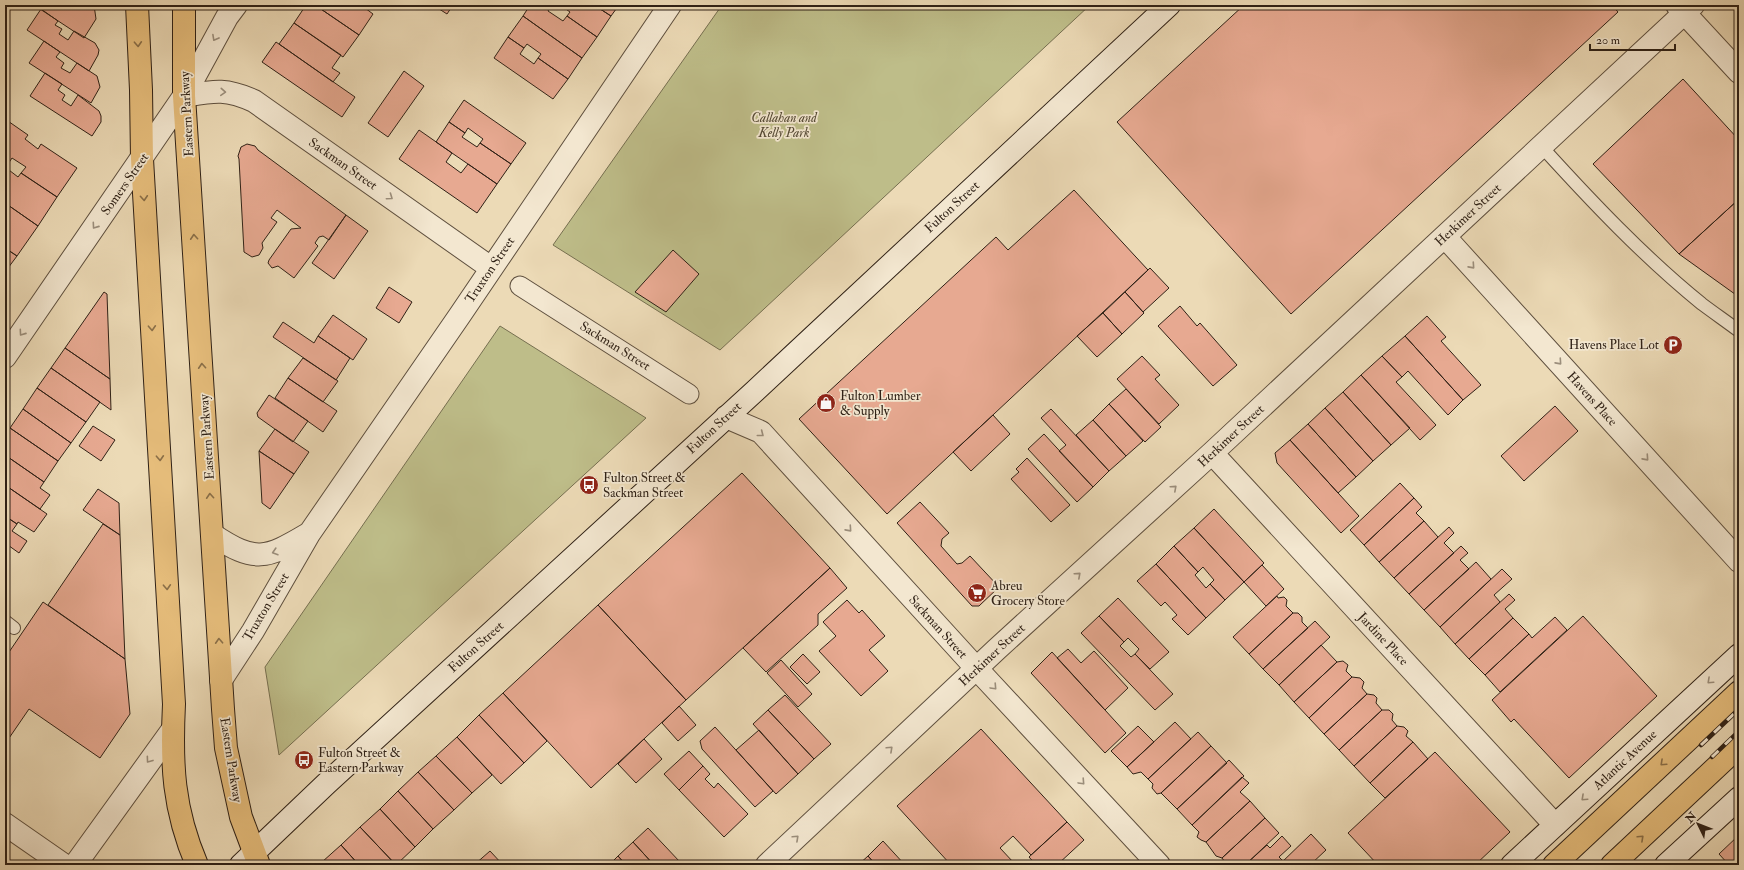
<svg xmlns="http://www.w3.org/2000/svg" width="1744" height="870" viewBox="0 0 1744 870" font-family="'IM FELL Double Pica',serif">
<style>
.green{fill:#bebd89;stroke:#766f50}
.building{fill:#e7a991;stroke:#2f2116}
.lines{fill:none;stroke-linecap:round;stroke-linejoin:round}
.service-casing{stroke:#5e4f3e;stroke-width:14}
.pedestrian-casing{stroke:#5e4f3e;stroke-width:21}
.minor-casing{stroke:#5e4f3e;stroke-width:24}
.tertiary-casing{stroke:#5e4f3e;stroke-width:24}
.secondary-casing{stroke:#2f2116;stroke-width:24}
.primary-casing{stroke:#2f2116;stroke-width:24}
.service{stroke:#f3e7d0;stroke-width:12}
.pedestrian{stroke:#f3e7d0;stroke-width:19}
.minor{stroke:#f3e7d0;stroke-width:22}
.tertiary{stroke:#f3e7d0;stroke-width:22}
.secondary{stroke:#f3e7d0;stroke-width:22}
.primary{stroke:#e6bd7b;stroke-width:22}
.rail-casing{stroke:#2f2116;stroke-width:4.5}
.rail{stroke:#f3e7d0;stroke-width:3;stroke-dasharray:9;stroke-linecap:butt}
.oneway{stroke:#9b8e7c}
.oneway2{stroke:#8a6f48}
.labels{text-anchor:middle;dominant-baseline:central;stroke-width:3.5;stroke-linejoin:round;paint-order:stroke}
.street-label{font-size:13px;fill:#2f2116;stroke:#f3e7d0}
.park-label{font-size:13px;font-style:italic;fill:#534833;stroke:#f3e7d0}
.poi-label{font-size:13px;fill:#2f2116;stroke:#f3e7d0;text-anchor:start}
</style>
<rect width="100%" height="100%" fill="#ecdab6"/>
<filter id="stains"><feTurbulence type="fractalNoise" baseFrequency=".005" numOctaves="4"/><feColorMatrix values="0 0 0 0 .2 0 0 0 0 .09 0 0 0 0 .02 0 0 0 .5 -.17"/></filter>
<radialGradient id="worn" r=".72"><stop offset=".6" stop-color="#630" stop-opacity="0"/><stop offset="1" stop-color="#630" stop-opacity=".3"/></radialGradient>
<path class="green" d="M722,5H1090L720,350L553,245Z
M500,326L646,418L279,755L265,667Z"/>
<path class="building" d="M34,5H94L96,19L84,38Z
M306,5H315L359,35L343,57L294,23Z
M315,5H361L373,14L359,35Z
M433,5H453L447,14Z
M530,5H551L548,11L563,21L567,16L597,37L582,58L523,16Z
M560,5H594L611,16L597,37L567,16L570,12Z
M594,5H619L611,16Z
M1244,5H1612L1618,12L1291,314L1117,122Z
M41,9L58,21L55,25L62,29L59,34L68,40L74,31L95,43L99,50L98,55L89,71L27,30Z
M523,16L582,58L568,79L538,58L541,54L527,44L524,48L508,37Z
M294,23L341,55L332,68L340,73L333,82L279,44Z
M508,37L524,48L520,54L534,64L538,58L568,79L553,99L494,58Z
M44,41L60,52L56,57L64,63L61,68L70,73L77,63L97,76L100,87L91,103L29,63Z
M276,42L355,97L342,117L262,62Z
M404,71L424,86L388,137L368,123Z
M45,73L62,84L58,90L65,95L62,100L71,106L78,95L99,111L101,116V122L92,136L30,96Z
M1683,79L1739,140V199L1679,254L1593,164Z
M464,100L526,143L511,164L480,143L483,139L468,128L465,133L449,122Z
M5,119L28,135L25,139L38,149L41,144L77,168L57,197L21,173L26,167L12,158L8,164L5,162Z
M449,122L465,133L462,137L477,147L480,143L511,164L497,184L436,142Z
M419,130L452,153L446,162L461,173L468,164L497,184L477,213L399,159Z
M247,144L255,146L258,150L346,215L329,240L323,236L319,237L315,243L318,246L294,278L278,266L272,268L268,263L269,260L291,229L301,228L277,210L271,218L277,222L262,243L263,248L259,255L252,257L244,252L239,159L238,156L241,147Z
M5,162L8,164L5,167L18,177L21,173L57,197L38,226L5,203Z
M1074,190L1148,270L887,514L799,419L996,237L1008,250Z
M1739,199V297L1679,254Z
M5,203L38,226L17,256L5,248Z
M346,215L368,231L334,279L312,263Z
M5,248L17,256L5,272Z
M673,250L699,274L666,312L635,292Z
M1150,268L1169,288L1143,312L1125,292Z
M389,287L412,302L399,323L376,308Z
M104,292L107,294L110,379L65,348Z
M1125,292L1144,313L1122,334L1103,313Z
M1180,306L1197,326L1200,323L1237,365L1213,386L1158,326Z
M1103,313L1122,334L1097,357L1077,336Z
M333,315L367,339L353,360L318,336Z
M1427,316L1446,337L1441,341L1481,385L1463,400L1405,336Z
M283,322L314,343L318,336L350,358L336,380L273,337Z
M1405,336L1463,400L1448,415L1408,371L1402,377L1382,356Z
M65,348L110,379L111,410L51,368Z
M1142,356L1160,375L1155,379L1179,405L1159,424L1117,379Z
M1382,356L1402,377L1396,382L1436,425L1420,440L1361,375Z
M303,358L338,381L323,402L288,378Z
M51,368L100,402L86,422L37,388Z
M1361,375L1410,428L1391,445L1343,392Z
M288,378L337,411L323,432L275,398Z
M37,388L86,422L71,443L23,409Z
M1126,389L1161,427L1145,442L1109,404Z
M1343,392L1391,445L1373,461L1325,408Z
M269,395L308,421L293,442L258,417L257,413Z
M1109,404L1143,441L1126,456L1093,420Z
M1555,406L1578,431L1524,481L1501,456Z
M1325,408L1373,461L1356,477L1308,424Z
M23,409L71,443L58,461L10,428Z
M1051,409L1109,471L1093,487L1059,451L1066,445L1041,418Z
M993,415L1010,434L971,471L953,452Z
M1093,420L1126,456L1109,471L1076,435Z
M1308,424L1356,477L1338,493L1290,440Z
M93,426L115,440L101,461L79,446Z
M10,428L58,461L44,482L5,455V435Z
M275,429L309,452L294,474L259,451Z
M1044,434L1093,487L1077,502L1028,449Z
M1290,440L1359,516L1341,533L1277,463L1275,453Z
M259,451L294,474L270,509L262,503Z
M5,455L44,482L40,488L50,495L40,509L5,485Z
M1027,458L1070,505L1051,522L1011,479L1019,472L1016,469Z
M742,473L830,568L686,700L598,605Z
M1400,483L1414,498L1364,545L1350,530Z
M5,485L47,514L34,532L18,522L17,524L5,516Z
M98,489L119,503L120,535L83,510Z
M1414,498L1422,507L1416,513L1424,521L1379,562L1364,545Z
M920,502L949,533L942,539L941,546L957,564L962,563L970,556L999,587L979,606H972L897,523Z
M1214,509L1264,563L1244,582L1194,528Z
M5,516L17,524L12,531L27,541L19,553L5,543Z
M1424,521L1438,537L1394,578L1379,562Z
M103,524L120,535L125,659L48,605Z
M1449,527L1454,533L1444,543L1454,553L1409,594L1394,578Z
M1194,528L1244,582L1225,600L1210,584L1214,580L1203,567L1198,572L1174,546Z
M1174,546L1198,572L1195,575L1206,588L1210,584L1225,600L1206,618L1156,564Z
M1461,546L1468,553L1460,560L1469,569L1424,610L1409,594Z
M1476,562L1491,579L1440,627L1424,610Z
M1156,564L1206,618L1188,635L1172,619L1177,615L1165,602L1161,606L1137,581Z
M1262,565L1284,589L1266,606L1244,582Z
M830,568L847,588L818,614V625L766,672L743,648Z
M1502,569L1512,579L1494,595L1500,602L1455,644L1440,627Z
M1509,594L1515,600L1505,609L1513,618L1469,659L1455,644Z
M1277,596L1278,598L1284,597L1287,600L1286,606L1293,613L1249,654L1233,637Z
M1118,598L1169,652L1150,669L1135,654L1139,649L1128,638L1124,642L1099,616Z
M847,600L859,613L862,610L885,636L869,650L888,671L861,696L819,651L836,636L823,622Z
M43,602L125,659L130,714L100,758L29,709L5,744V658Z
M598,605L686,700L591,788L503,693Z
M1293,613H1298L1302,617V622L1308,628L1263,669L1249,654Z
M1099,616L1124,642L1120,646L1131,657L1135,654L1173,694L1155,710L1081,633Z
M1583,616L1657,696L1569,778L1514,719L1511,722L1492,700Z
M1555,617L1567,630L1500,692L1485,675L1529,634L1532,638Z
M1513,618L1529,634L1485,675L1469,659Z
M1315,621L1330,637L1279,685L1263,669Z
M1321,645L1337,662L1294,702L1279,685Z
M1068,649L1081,663L1094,651L1128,688L1105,710L1057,658Z
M1052,652L1126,733L1105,753L1031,673Z
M803,654L820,672L807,684L790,667Z
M781,660L812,694L798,707L767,673Z
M1343,661L1348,665L1346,671L1352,677L1309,718L1294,702L1337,662Z
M1352,677L1360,678L1364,682L1362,688L1367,694L1324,734L1309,718Z
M503,693L547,741L524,763L479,715Z
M1367,694L1374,695L1377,698L1376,703L1382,710L1339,750L1324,734Z
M785,695L831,744L814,759L768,710Z
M679,706L696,725L678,741L662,723Z
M768,710L814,759L798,774L753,724Z
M1382,710H1389L1393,714L1392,720L1397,726L1354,766L1339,750Z
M479,715L524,763L501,784L457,737Z
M1175,722L1191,739L1148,779L1141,772L1133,774L1127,767Z
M1138,726L1154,742L1127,767L1111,751Z
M1397,726L1404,727L1408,731L1406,736L1413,742L1370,783L1354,766Z
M715,727L773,791L755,807L702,749L700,741Z
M981,729L1067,822L1031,855L1013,836L1000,848L1014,863L1012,865H951L897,806Z
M759,730L798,774L776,794L736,750Z
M1198,732L1211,746L1161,793L1157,794L1152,788L1153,784L1148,779Z
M457,737L492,775L472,793L436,756Z
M644,739L662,759L636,783L618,764Z
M1413,742L1428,759L1385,798L1370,783Z
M1211,746L1227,763L1177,809L1161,793Z
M689,751L703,766L679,790L664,774Z
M1435,752L1510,832L1475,865H1378L1348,833Z
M436,756L472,793L454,810L418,772Z
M1229,760L1244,776L1192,825L1177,809Z
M703,766L710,774L705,779L714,788L718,783L748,814L724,837L679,790Z
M418,772L454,810L433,829L398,791Z
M1242,777L1249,783L1240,792L1250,801L1206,842L1201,840L1197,837L1199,832L1192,825Z
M398,791L433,829L415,847L380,809Z
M1250,801L1265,818L1222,858L1216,856L1206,842Z
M380,809L415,847L396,865L360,827Z
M1265,818L1279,833L1245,865H1227L1222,858Z
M1067,822L1084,840L1057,865H1036L1029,857Z
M360,827L396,865H359L341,845Z
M648,828L680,862L677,865H654L633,842Z
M1311,834L1326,850L1310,865H1279Z
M1739,835V865H1729L1719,854Z
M1282,836L1291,846L1279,857L1283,861L1279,865H1245L1267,845L1270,848Z
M883,841L905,865H876L868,856Z
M633,842L654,865H626L618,856Z
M341,845L359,865H325L322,862Z
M490,851L503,865H474Z
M618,856L626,865H609Z
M868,856L876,865H858Z"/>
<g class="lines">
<defs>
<path id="service" d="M1542,147C1592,202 1644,257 1702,304C1714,313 1727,322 1739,331
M5,621L14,628"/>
<path id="pedestrian" d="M520,286L689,394"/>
<path id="minor" d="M184,96C214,91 225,88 254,101L491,268
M1445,237L1739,561
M5,357L184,96L227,17L236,5
M726,417L761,432L977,669L1159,865
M1212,453L1555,825
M213,535C255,563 266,559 308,534
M221,680L253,631L309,534L460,315L670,5
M5,824L64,865
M75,865L173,729
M767,865L997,649L1212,453L1693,5"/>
<path id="tertiary" d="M1677,5L1739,72"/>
<path id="secondary" d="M241,865L326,784L755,391L1169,5
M1512,865L1739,655
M1666,865L1739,798"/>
<path id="primary" d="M137,5L141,90L142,159L174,704C171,764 173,809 197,865
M184,5V96L223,709L226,748L241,817L259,865
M1554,865L1739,692
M1612,865L1739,746"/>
</defs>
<use href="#service" class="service-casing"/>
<use href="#pedestrian" class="pedestrian-casing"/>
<use href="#minor" class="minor-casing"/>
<use href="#tertiary" class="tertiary-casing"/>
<use href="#secondary" class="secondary-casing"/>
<use href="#primary" class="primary-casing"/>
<use href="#service" class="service"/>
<use href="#pedestrian" class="pedestrian"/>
<use href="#minor" class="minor"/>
<use href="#tertiary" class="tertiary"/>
<use href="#secondary" class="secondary"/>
<use href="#primary" class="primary"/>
<defs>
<path id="rail" d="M1701,745L1739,709
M1712,757L1739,731"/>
</defs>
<use href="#rail" class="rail-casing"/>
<use href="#rail" class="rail"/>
</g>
<defs><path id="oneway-chevron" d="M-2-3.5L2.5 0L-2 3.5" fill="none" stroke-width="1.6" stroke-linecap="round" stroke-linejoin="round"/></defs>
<g class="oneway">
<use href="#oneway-chevron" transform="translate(215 38) rotate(119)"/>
<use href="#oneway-chevron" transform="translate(223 92) rotate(4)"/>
<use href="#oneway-chevron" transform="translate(390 197) rotate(35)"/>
<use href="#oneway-chevron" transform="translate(95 226) rotate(125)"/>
<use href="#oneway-chevron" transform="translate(1472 266) rotate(48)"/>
<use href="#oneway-chevron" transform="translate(22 333) rotate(125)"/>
<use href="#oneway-chevron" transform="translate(1559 362) rotate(48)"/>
<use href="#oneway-chevron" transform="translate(761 434) rotate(38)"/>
<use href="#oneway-chevron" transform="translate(1646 458) rotate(48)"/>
<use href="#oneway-chevron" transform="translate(1174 488) rotate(-42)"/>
<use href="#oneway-chevron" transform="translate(849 529) rotate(48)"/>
<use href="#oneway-chevron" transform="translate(275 552) rotate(163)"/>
<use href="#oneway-chevron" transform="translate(1078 575) rotate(-42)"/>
<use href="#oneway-chevron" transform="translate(1710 681) rotate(137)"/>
<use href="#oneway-chevron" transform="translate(994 687) rotate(47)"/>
<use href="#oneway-chevron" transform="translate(890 749) rotate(-43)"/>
<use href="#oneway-chevron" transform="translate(149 760) rotate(126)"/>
<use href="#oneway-chevron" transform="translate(1082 782) rotate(47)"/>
<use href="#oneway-chevron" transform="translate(1584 798) rotate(137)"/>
<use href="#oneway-chevron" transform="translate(796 838) rotate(-43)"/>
</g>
<g class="oneway2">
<use href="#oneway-chevron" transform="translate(138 44) rotate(87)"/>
<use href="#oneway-chevron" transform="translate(144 198) rotate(86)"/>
<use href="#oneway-chevron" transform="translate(194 237) rotate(-94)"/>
<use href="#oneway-chevron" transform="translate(152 328) rotate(87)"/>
<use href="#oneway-chevron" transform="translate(202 366) rotate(-94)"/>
<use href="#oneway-chevron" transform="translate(160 458) rotate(87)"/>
<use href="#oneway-chevron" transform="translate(210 496) rotate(-94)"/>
<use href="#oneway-chevron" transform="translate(167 587) rotate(87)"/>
<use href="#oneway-chevron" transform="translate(219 641) rotate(-93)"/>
<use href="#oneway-chevron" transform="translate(1663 763) rotate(137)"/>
<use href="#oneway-chevron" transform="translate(1641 838) rotate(-43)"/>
</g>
<defs>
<symbol id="parking-disc" viewBox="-11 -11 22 22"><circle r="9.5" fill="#8f2418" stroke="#f3e7d0"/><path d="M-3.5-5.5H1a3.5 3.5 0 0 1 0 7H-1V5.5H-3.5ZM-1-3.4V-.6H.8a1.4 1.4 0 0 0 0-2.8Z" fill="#fff"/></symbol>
<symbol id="shop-disc" viewBox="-11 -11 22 22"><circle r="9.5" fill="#8f2418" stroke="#f3e7d0"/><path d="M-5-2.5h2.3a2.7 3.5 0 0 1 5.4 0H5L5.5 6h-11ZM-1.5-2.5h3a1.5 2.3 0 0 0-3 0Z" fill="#fff"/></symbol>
<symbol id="bus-disc" viewBox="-11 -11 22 22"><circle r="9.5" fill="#8f2418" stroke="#f3e7d0"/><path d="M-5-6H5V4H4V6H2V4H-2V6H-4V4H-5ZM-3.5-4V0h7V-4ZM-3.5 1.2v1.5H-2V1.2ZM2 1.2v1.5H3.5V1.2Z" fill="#fff"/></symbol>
<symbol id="supermarket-disc" viewBox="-11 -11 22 22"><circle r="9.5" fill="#8f2418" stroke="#f3e7d0"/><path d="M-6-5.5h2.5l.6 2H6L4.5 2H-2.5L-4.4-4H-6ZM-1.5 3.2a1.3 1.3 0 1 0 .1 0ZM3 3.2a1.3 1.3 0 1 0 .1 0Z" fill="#fff"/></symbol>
</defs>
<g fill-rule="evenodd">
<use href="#parking-disc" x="1662" y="334" width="22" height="22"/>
<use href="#shop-disc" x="815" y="392" width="22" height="22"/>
<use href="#bus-disc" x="578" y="474" width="22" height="22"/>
<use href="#supermarket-disc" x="966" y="582" width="22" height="22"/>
<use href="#bus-disc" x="293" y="749" width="22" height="22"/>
</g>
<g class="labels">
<g class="street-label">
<text transform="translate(187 114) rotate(-93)">Eastern Parkway</text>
<text transform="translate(343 164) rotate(35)">Sackman Street</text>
<text transform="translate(125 184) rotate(-55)">Somers Street</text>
<text transform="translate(952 207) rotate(-43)">Fulton Street</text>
<text transform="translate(1468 215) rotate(-43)">Herkimer Street</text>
<text transform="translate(490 270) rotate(-56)">Truxton Street</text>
<text transform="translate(615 346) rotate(32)">Sackman Street</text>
<text transform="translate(1592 399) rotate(48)">Havens Place</text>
<text transform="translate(714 428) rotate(-43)">Fulton Street</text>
<text transform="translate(1231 436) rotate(-43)">Herkimer Street</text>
<text transform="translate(207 437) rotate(-94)">Eastern Parkway</text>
<text transform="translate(266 607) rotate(-59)">Truxton Street</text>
<text transform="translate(938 627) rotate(48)">Sackman Street</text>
<text transform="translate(1383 639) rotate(47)">Jardine Place</text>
<text transform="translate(476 647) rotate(-42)">Fulton Street</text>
<text transform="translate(992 655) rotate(-43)">Herkimer Street</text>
<text transform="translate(231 760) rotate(81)">Eastern Parkway</text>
<text transform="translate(1625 760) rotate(-43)">Atlantic Avenue</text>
</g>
<g class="park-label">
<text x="784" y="118">Callahan and<tspan x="784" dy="15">Kelly Park</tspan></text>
</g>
<g class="poi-label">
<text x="1659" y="345" text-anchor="end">Havens Place Lot</text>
<text x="840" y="396">Fulton Lumber<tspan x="840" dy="15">&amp; Supply</tspan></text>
<text x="603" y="478">Fulton Street &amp;<tspan x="603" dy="15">Sackman Street</tspan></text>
<text x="991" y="586">Abreu<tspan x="991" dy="15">Grocery Store</tspan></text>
<text x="318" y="753">Fulton Street &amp;<tspan x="318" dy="15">Eastern Parkway</tspan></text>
</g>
</g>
<rect width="1744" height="870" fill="none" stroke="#ecdab6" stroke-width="20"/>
<rect x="6" y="6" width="1732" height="858" fill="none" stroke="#2f2116" stroke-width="2"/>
<rect x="10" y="10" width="1724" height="850" fill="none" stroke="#2f2116"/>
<g transform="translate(1698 824) rotate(313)" stroke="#f3e7d0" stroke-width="3" paint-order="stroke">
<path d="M0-3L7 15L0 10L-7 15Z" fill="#2f2116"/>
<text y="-6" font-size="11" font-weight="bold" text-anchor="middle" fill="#2f2116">N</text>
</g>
<path d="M1590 44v6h85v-6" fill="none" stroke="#2f2116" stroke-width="2"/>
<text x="1596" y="44" font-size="12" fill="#2f2116" stroke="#f3e7d0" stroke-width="3" paint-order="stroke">20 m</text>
<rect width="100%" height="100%" filter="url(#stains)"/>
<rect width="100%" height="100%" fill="url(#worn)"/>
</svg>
